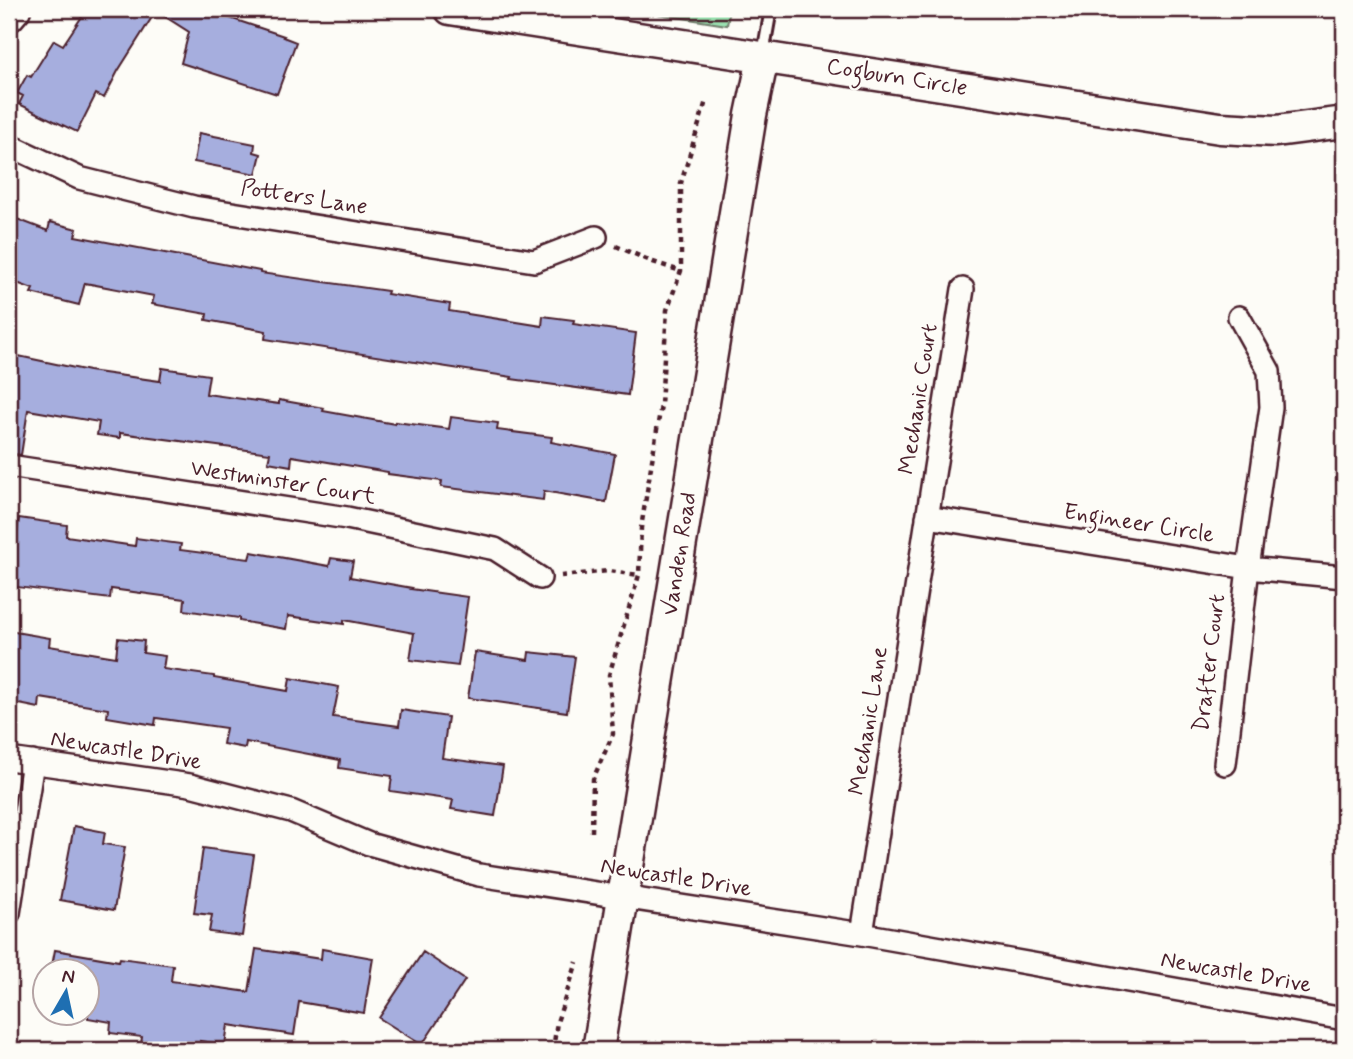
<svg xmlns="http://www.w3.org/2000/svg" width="1353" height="1059" viewBox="0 0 1353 1059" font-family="Mynerve,sans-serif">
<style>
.green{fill:#9ae2b1;stroke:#72806e;stroke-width:2}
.building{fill:#a6aede;stroke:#4a1f2b;stroke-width:2}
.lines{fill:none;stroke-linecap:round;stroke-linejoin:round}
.lane-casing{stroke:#4a1f2b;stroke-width:16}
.street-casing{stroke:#4a1f2b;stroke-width:26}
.secondary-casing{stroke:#4a1f2b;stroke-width:35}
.path{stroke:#4a1f2b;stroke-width:4.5;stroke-dasharray:5 5;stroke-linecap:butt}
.lane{stroke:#fdfcf7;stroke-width:10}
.street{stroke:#fdfcf7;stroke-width:21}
.secondary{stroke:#fdfcf7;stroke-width:30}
.labels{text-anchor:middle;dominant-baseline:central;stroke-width:5;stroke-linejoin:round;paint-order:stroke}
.street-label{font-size:23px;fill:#4a1f2b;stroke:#fdfcf7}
</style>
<rect width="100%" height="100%" fill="#fdfcf7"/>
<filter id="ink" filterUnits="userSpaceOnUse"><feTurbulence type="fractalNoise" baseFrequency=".0143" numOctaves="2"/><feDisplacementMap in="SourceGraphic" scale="14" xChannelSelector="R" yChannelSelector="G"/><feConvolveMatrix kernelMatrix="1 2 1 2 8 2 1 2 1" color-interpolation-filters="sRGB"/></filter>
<g filter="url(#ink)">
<path class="green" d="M626,9H730L727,25Z"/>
<path class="building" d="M87,9H203L284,36L283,37L296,42L277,94L181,63L189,32L156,11L118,71L104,98L96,94L77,132L19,104L23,96L17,93L27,75L31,77L54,40L63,45Z
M199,133L255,144L254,152L261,154L256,174L194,162Z
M9,216L48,231L50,222L77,229L75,236L260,271V273L388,291L387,294L450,304L449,311L542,326L543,316L574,320L573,324L636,333L628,395L511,379L512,377L265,339L266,331L206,320L207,314L152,304L154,296L85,283L79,305L31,293L33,289L9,280Z
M9,354L89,371L160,381L162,368L209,375L206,394L279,404V400L324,408L323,411L395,424V422L449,429L451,417L498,423L497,430L552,437L551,442L615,454L606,502L544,491L543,500L441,487L442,481L388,474V472L292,456L291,466L268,462L270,453L120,433V438L97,435L99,422L28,410L21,455L9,453Z
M19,518L67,525L66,536L135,546L136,538L181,544L180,550L249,559L251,552L329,566L331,558L353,561L350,577L412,588L411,589L468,597L458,666L410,660L414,633L344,620V624L288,616L286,629L239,621V618L184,610L185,599L111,589L110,599L9,586Z
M9,631L50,638L49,646L116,657L118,638L144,641L143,653L165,656L163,669L214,676V678L288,691L290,678L339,687L333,717L399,726L401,710L448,717L442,758L503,766L495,816L451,809L453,800L390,791L392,776L339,768L340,760L246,742L245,748L223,744L226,728L156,718L155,725L107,717L108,709L40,698L39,708L9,702Z
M475,652L528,660L529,652L575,657L567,712L468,698Z
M74,826L105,832L103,844L125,847L114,910L60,900Z
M203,848L254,855L242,936L209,932L212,915L194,913Z
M256,949L321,959L322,949L373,958L364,1013L299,1002L294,1035L228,1025L225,1045L200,1041L199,1050L162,1045V1047L141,1044L142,1037L110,1033L111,1022L88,1018V971H51L55,950L119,961L120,958L173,965L171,981L249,992Z
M423,952L465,980L422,1045L379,1018Z"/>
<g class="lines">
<defs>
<path id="lane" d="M763,54L771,9"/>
<path id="street" d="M9,145L79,178L194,207L534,261L596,237
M9,466L347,518L495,549L540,578
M927,517L1248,568L1344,577
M9,759L190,785L291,811L369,844L479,875L862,934L1344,1019
M1225,764L1248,568L1271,407L1269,371L1239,317
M9,913L33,762
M862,934L963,289"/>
<path id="secondary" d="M450,9L1220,128L1276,131L1344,122
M9,16L15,9
M598,1050L751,115L763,58"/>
</defs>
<use href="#lane" class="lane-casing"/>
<use href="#street" class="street-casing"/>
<use href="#secondary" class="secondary-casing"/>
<path class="path" d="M616,246L653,262L681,271
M561,576L609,571L639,575
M592,832L593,779L613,734L609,675L639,575L641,528L661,405L667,310L681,271V183L706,101
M553,1050L557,1022L577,962"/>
<use href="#lane" class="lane"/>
<use href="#street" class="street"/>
<use href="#secondary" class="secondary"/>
</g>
</g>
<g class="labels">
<g class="street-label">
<text transform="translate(897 78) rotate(9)">Cogburn Circle</text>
<text transform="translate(304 198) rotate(9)">Potters Lane</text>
<text transform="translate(919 399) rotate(-81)">Mechanic Court</text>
<text transform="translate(283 483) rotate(9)">Westminster Court</text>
<text transform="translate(1139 524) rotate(9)">Engineer Circle</text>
<text transform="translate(680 554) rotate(-81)">Vanden Road</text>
<text transform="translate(1210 663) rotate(-83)">Drafter Court</text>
<text transform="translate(869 721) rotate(-81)">Mechanic Lane</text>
<text transform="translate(126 751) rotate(9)">Newcastle Drive</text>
<text transform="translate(676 878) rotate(9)">Newcastle Drive</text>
<text transform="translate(1236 973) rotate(10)">Newcastle Drive</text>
</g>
</g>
<rect width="1353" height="1059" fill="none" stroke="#fdfcf7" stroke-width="35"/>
<rect x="18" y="18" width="1318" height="1024" fill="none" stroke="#4a1f2b" stroke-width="2.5" filter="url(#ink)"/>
<g transform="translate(66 992) rotate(9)"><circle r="33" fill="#fdfcf7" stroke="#b5a4a5" stroke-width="2"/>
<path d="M0-5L12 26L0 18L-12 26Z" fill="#1f6fb2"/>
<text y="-10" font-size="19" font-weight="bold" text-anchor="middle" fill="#4a1f2b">N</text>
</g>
</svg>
